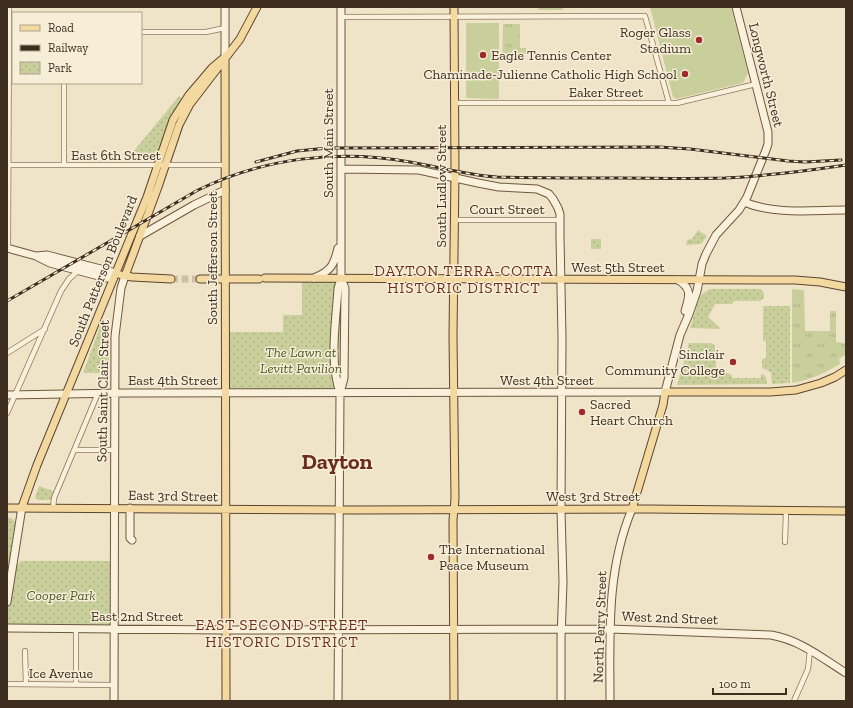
<svg xmlns="http://www.w3.org/2000/svg" width="853" height="708" viewBox="0 0 853 708" font-family="'Zilla Slab',serif">
<style>
.grass{fill:url(#grass-tufts)}
.park{fill:url(#park-dots)}
.garden{fill:#c9cf9b}
.lines{fill:none;stroke-linecap:round;stroke-linejoin:round}
.primary-tunnel{stroke:#ccc0a6;stroke-width:7;stroke-dasharray:7 3.5;stroke-linecap:butt}
.street-casing{stroke:#8d765c;stroke-width:6}
.secondary-casing{stroke:#6f573f;stroke-width:9}
.primary-casing{stroke:#5b4430;stroke-width:9}
.street{stroke:#faf1dc;stroke-width:4.5}
.secondary{stroke:#faf1dc;stroke-width:7}
.primary{stroke:#f3d9a0;stroke-width:7}
.rail-casing{stroke:#3d2e20;stroke-width:3}
.rail{stroke:#f7eed8;stroke-width:1.5;stroke-dasharray:4.5;stroke-linecap:butt}
.poi-dot{fill:#9e2a2b;stroke:#f7eed8;stroke-width:1.5}
.labels{text-anchor:middle;dominant-baseline:central;stroke-width:3;stroke-linejoin:round;paint-order:stroke}
.poi-label{font-size:14px;fill:#3d2e20;stroke:#f7eed8;text-anchor:end}
.street-label{font-size:14px;fill:#3d2e20;stroke:#f7eed8}
.park-label{font-size:14px;font-style:italic;fill:#4d5a26;stroke:#f7eed8}
.neighbourhood-label{font-size:15px;letter-spacing:1px;fill:#6b2e1e;stroke:#f7eed8}
.town-label{font-size:22px;font-weight:bold;fill:#6b2e1e;stroke:#f7eed8}
</style>
<defs>
<pattern id="grass-tufts" width="24" height="20" patternUnits="userSpaceOnUse"><rect width="24" height="20" fill="#c9cf9b"/><path d="M3 7l-1-3M5 7V3M7 7l1-3M15 17l-1-3M17 17v-4M19 17l1-3" fill="none" stroke="#aeb285"/></pattern>
<pattern id="park-dots" width="8" height="8" patternUnits="userSpaceOnUse"><rect width="8" height="8" fill="#c9cf9b"/><path d="M2 2h.1M6 6h.1" fill="none" stroke="#aeb285" stroke-width="1.8" stroke-linecap="round"/></pattern>
</defs>
<rect width="100%" height="100%" fill="#f0e4c8"/>
<path class="grass" d="M538,7H563V10H538Z
M503,24H520V48H526V54H520V61H502Z
M792,289L804,290L805,331H830V311H836V342L844,343L846,345V354L839,359L840,364C825,373 810,380 792,383Z"/>
<path class="park" d="M179,96L182,98L170,121L157,160H129V157Z
M698,230L707,236L701,244L686,245L687,240L692,239Z
M591,239H601V249H591Z
M302,279H341L335,336L340,393H225V332H283V315H302Z
M709,289H761L764,293V298L760,301H734L732,304H715L708,317L721,329L690,328L700,296Z
M763,306H790V383L772,384L771,373L767,370L762,368V359L766,358V341H763Z
M101,324H109V368H100V373H83Z
M689,343H710L714,344L715,348L716,367L721,372L731,374L732,378H761V374H763L766,377L767,384L677,385Z
M39,486L56,492L52,500H37L35,497Z
M7,517L13,519L17,526L7,582Z
M21,561H115L114,629L7,628V602L11,571Z"/>
<path class="garden" d="M650,7H731L748,73L743,83L676,99L673,97Z
M466,23H499V99L466,98Z
M340,297V314L342,332L340,380L339,349L337,340Z"/>
<g class="lines">
<path class="primary-tunnel" d="M171,279H200"/>
<defs>
<path id="street" d="M341,17L645,16L669,103
M141,32H206L225,28
M455,103H677L756,84
M7,165H225
M64,165V83
M454,220H559
M8,248L9,7
M7,353L45,329
M7,413L61,291L69,279L78,271
M75,450H114
M53,508L54,498L98,393
M785,542L786,511
M76,628V685
M25,651L26,684
M7,684L114,685
M794,701L808,669L810,650"/>
<path id="secondary" d="M225,57V7
M341,169L419,170L478,183L499,187L537,189L549,194L553,199L558,208L560,214V237L562,338L561,510L563,582L561,639V701
M744,202C775,215 813,210 846,210
M140,236L194,205L225,190
M7,248L36,256L50,263L106,278H113
M36,256L47,255L116,273
M314,278C331,271 334,265 338,248
M678,280C693,289 689,297 685,311
M340,393C329,360 336,322 338,288L341,279V7
M7,395L123,393L665,392L680,335L689,314L697,291L702,264L706,254L716,235L739,210L747,197L766,150L768,144V132L736,7
M130,508V538L132,540
M7,602L22,507
M7,628L225,630L610,629L771,635C800,640 822,658 846,673
M114,701L115,336L121,288L125,276
M338,701L340,393L344,378L345,288L341,279
M610,701C610,636 606,571 632,509"/>
<path id="primary" d="M225,57L226,701
M121,275L132,277L171,279
M125,276L158,187L179,125L190,104L240,39L257,7
M265,278L795,280L820,282L846,287
M200,279H259
M22,507L37,465L147,197L173,120L189,95L212,68L225,57
M7,508L354,510L649,509L846,511
M632,509L663,405L665,392H770L796,390L821,383L835,377L846,370
M454,701L453,520L455,499L453,336L455,173L454,7"/>
</defs>
<use href="#street" class="street-casing"/>
<use href="#secondary" class="secondary-casing"/>
<use href="#primary" class="primary-casing"/>
<use href="#street" class="street"/>
<use href="#secondary" class="secondary"/>
<use href="#primary" class="primary"/>
<defs>
<path id="rail" d="M256,162L297,151L328,148L659,147L690,149L788,161L805,162L841,160
M7,301L198,190C264,158 338,149 410,162C439,167 467,175 497,177C537,178 577,178 616,178C652,178 689,179 725,178C765,176 806,171 846,165"/>
</defs>
<use href="#rail" class="rail-casing"/>
<use href="#rail" class="rail"/>
</g>
<g class="poi-dot">
<circle cx="699" cy="40" r="4"/>
<circle cx="483" cy="55" r="4"/>
<circle cx="685" cy="74" r="4"/>
<circle cx="733" cy="362" r="4"/>
<circle cx="582" cy="412" r="4"/>
<circle cx="431" cy="557" r="4"/>
</g>
<g class="labels">
<g class="poi-label">
<text x="691" y="32">Roger Glass<tspan x="691" dy="16">Stadium</tspan></text>
<text x="491" y="55" text-anchor="start">Eagle Tennis Center</text>
<text x="677" y="74">Chaminade-Julienne Catholic High School</text>
<text x="725" y="354">Sinclair<tspan x="725" dy="16">Community College</tspan></text>
<text x="590" y="404" text-anchor="start">Sacred<tspan x="590" dy="16">Heart Church</tspan></text>
<text x="439" y="549" text-anchor="start">The International<tspan x="439" dy="16">Peace Museum</tspan></text>
</g>
<g class="street-label">
<text transform="translate(766 75) rotate(76)">Longworth Street</text>
<text x="606" y="92">Eaker Street</text>
<text transform="translate(328 143) rotate(-90)">South Main Street</text>
<text x="116" y="155">East 6th Street</text>
<text transform="translate(441 186) rotate(-90)">South Ludlow Street</text>
<text x="507" y="209">Court Street</text>
<text transform="translate(212 258) rotate(-90)">South Jefferson Street</text>
<text x="618" y="267">West 5th Street</text>
<text transform="translate(103 271) rotate(-68)">South Patterson Boulevard</text>
<text x="173" y="380">East 4th Street</text>
<text x="547" y="380">West 4th Street</text>
<text transform="translate(103 391) rotate(-89)">South Saint Clair Street</text>
<text transform="translate(173 496) rotate(1)">East 3rd Street</text>
<text x="593" y="496">West 3rd Street</text>
<text x="137" y="616">East 2nd Street</text>
<text transform="translate(670 618) rotate(2)">West 2nd Street</text>
<text transform="translate(600 627) rotate(-88)">North Perry Street</text>
<text x="61" y="673">Ice Avenue</text>
</g>
<g class="park-label">
<text x="301" y="352">The Lawn at<tspan x="301" dy="16">Levitt Pavilion</tspan></text>
<text x="61" y="595">Cooper Park</text>
</g>
<g class="neighbourhood-label">
<text x="464" y="271">DAYTON TERRA-COTTA<tspan x="464" dy="17">HISTORIC DISTRICT</tspan></text>
<text x="282" y="625">EAST SECOND STREET<tspan x="282" dy="17">HISTORIC DISTRICT</tspan></text>
</g>
<g class="town-label">
<text x="337" y="461">Dayton</text>
</g>
</g>
<rect width="853" height="708" fill="none" stroke="#3d2e20" stroke-width="16"/>
<rect x="12" y="12" width="130" height="72" fill="#f7eed8" stroke="#ada18e"/>
<rect x="20" y="25" width="20" height="6" fill="#f3d9a0" stroke="#ada18e"/>
<text x="48" y="32" font-size="12" fill="#3d2e20">Road</text>
<rect x="20" y="45" width="20" height="6" fill="#3d2e20" stroke="#ada18e"/>
<text x="48" y="52" font-size="12" fill="#3d2e20">Railway</text>
<rect x="20" y="62" width="20" height="12" fill="url(#park-dots)" stroke="#ada18e"/>
<text x="48" y="72" font-size="12" fill="#3d2e20">Park</text>
<path d="M713 688v6h73v-6" fill="none" stroke="#3d2e20" stroke-width="2"/>
<text x="719" y="688" font-size="12" fill="#3d2e20" stroke="#f7eed8" stroke-width="3" paint-order="stroke">100 m</text>
</svg>
